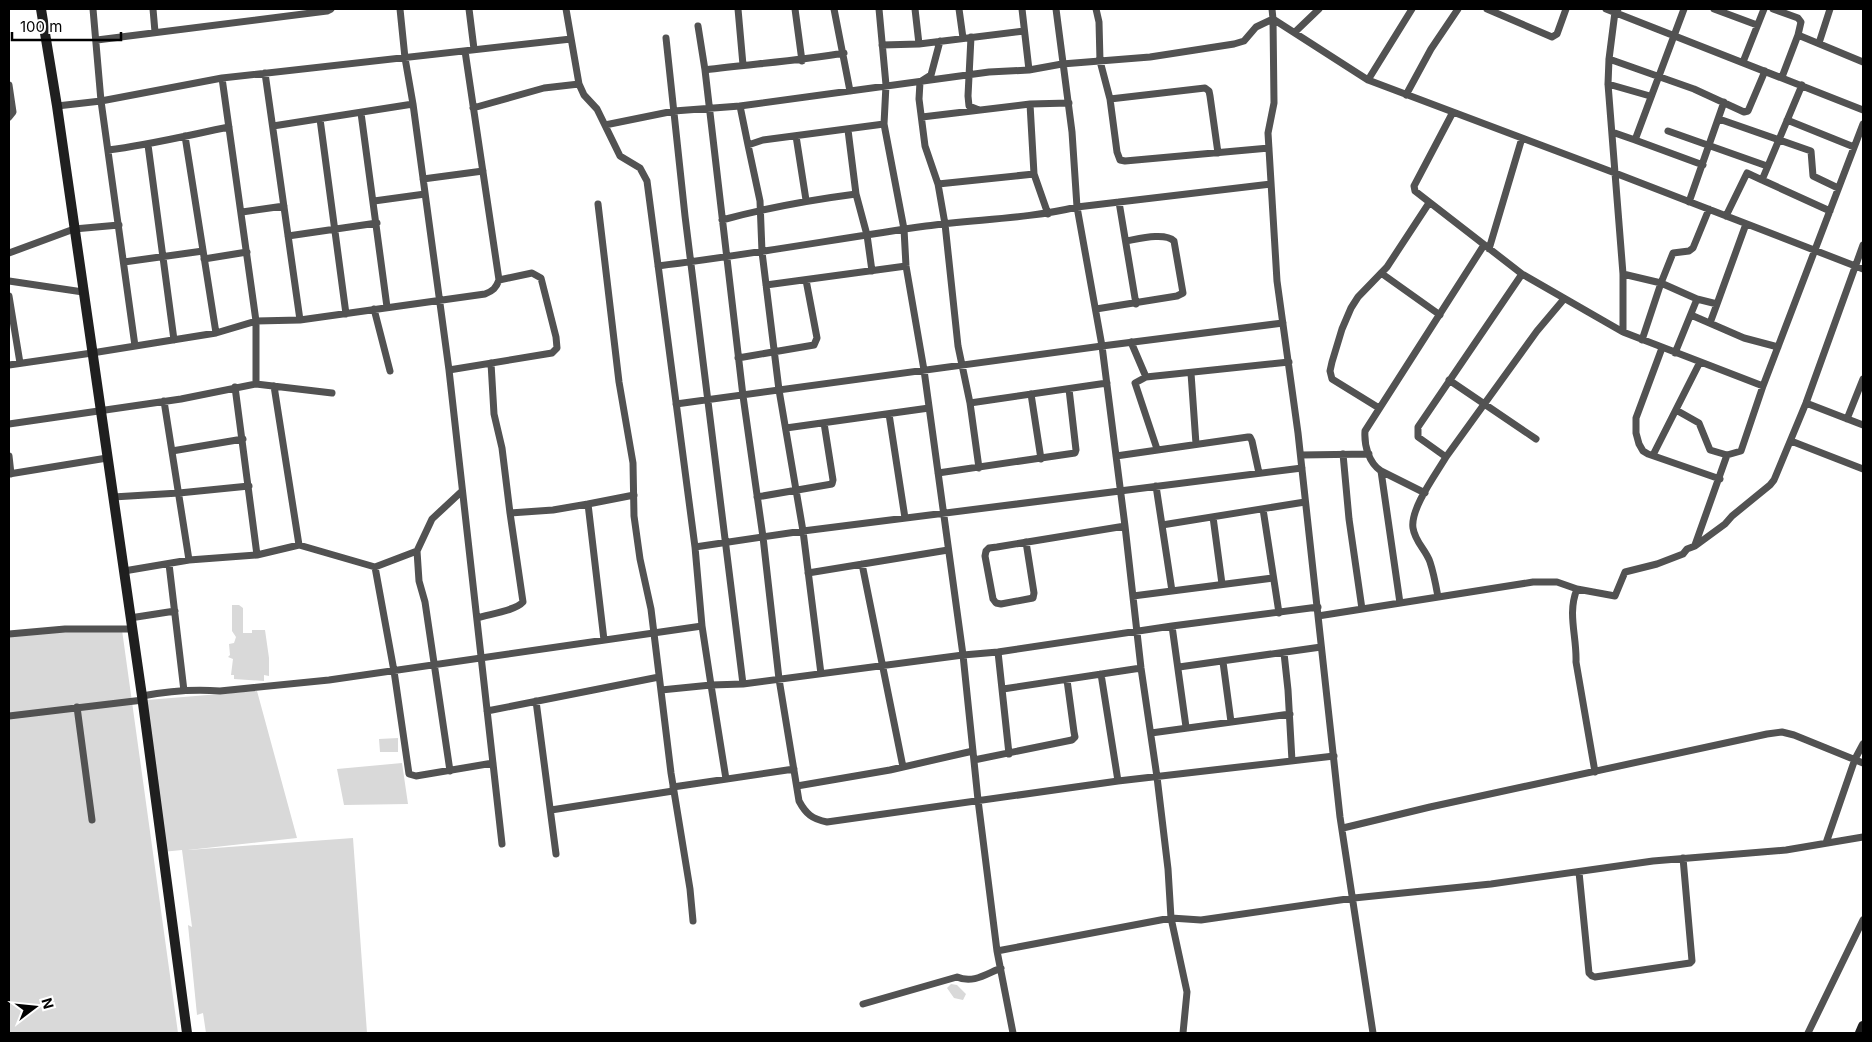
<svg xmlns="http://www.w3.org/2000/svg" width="1872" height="1042" viewBox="0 0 1872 1042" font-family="Inter,sans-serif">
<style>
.green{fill:#d9d9d9}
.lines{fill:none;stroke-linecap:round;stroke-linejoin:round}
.street{stroke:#525252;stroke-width:7}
.secondary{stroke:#1f1f1f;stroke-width:10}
</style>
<rect width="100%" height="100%" fill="#fff"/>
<path class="green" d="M232,605H239L243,608V633H252V630H265L269,658V676L264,675V681L234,679V675H231L233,659L228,657L230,655L229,644L234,643L236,637L232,631Z
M122,630L178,1033H9V633Z
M257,691L297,838L188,850L353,838L367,1033H206L203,1013L197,1015L188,925L192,927L182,850L162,852L147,700Z
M398,738V752H380L379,739Z
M402,763L408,804L344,805L337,769Z
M951,984L957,985L966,994L963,1000L954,998L947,988Z"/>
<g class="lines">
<path class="street" d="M93,9L101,101L135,346
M153,9L155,32
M400,9L405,58L413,104L449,370L502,844
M469,9L474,49
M738,9L743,65
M795,9L802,61
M834,9L850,91
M879,9L886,85L884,124L904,229L906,266L924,370L963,655L978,800L997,951L1013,1033
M915,9L919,44
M959,9L963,38
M1022,9L1029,70
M1056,9L1072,132L1077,207L1102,346L1125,526L1141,668L1157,777L1168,869L1171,918L1187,992L1183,1033
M1096,9L1099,22L1100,61L1110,99L1117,152L1120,160L1125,161L1269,148
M1272,9L1273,19L1368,80L1615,173L1623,274V332L1522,274L1415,191L1414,186L1453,112
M1487,9L1552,37L1557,34L1566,9
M1606,9L1863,110
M1618,9L1615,12L1609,59L1608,84L1615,173L1863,269
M1714,9L1757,25
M1773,9L1798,18L1801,22L1798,35L1782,77
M698,26L705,70L743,396L763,537L779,679L799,801C806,814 812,819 827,822L1118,781L1334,756
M1295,32L1319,9
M1798,35L1863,62
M971,37L968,96L969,106L979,110
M666,38L685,216L743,684L963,655L998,652L1172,626L1318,607
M97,40L327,11L331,9
M940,41L931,75L920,82L919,99L925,146L938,184L945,224L958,346L970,403L979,468
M1819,43L1830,9
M882,45L919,44L1024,31
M1609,59L1694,89L1744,112L1748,111L1765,71
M1743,62L1764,9
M705,70C751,64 798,61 844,53
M265,73L300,320
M1368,80L1412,9
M579,84L584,95L597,109L620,156L640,168L647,181L695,547L702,626L711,685L743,684
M1608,84L1650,96
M9,85L13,112L9,117
M1406,95L1431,49L1458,9
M1110,99L1205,88L1209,91L1210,96L1218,153
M1030,104L1034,174L1048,214
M57,106L101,101L222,78L571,39
M740,106L748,145L763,140L884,124
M473,108L544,88L579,84L566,9
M361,113L387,307
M922,117L1030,104L1069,103
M320,119L346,314
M1719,119L1811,151L1813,176L1838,188
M1787,120L1854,147
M605,125L674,111L740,106L989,72L1029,70L1062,64L1150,57L1234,44L1244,41L1256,27L1273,19L1274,103L1268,133L1277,281L1298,433L1340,817L1373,1033
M273,126L413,104
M848,130L856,194L867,235L872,271
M1668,131L1767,166
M1612,132L1635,140L1684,9
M185,136L216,333
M796,136L806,200
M1635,140L1703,165
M148,145L174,340
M748,145L760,201L762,252L779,390L803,531L821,674
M108,150C149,145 189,135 229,127
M423,179L483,171
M1762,180L1830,211
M938,184L1034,174
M374,201L425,194
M1119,202L1136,304
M1689,202L1724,102
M598,204L619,382L633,463L634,516L640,559L651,609L671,773L690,889L693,921
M242,212L284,206
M1726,216L1747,173L1762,180L1802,85
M722,220C766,208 810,200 856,194
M288,236L377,223
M1489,249L1522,138
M9,253L74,229L119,225
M204,259L247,252
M124,262L203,251
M658,266C748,255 836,239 926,226C976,219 1027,219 1077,207L1271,184
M1381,273L1440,315
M1623,274L1661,283L1697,299L1717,304L1746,224
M9,281L83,292
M766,285L906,266
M9,296L20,363
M374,309L390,371
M1096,309L1177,296L1183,293L1174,241C1165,232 1138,239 1126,241
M1691,315L1744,338L1778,347
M1710,323L1717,304
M1623,332L1763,386
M1642,340L1661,283L1673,253L1689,251L1693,248L1709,209
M1131,342L1146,377L1135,383L1157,449
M1662,348L1636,418V433L1639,444L1643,451L1648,454L1720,479
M1675,353L1697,299
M738,358L814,345L817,338L806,280
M491,363L494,414L502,448L510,513L553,510L588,504
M9,365L92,353L216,333L256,321L300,320L485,294C493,291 496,288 499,280L465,51
M449,370L552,353L557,348L556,337L541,278L532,273L499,280
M1191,373L1196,444
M1146,377L1289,362
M1449,380L1536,439
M256,384L332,393
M274,386L299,545
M235,387L257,555
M1031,394L1041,459
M164,401L189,560
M970,403L1107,383
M1806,403L1863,425
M676,404L1102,346L1283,323
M1379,408L1332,379L1330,371L1332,362L1342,329L1351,308L1358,297L1387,267L1429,203
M1676,410L1699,423L1710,450L1727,455
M889,414L905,518
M1847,419L1863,379
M9,424L181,399L256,384V321L222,78
M786,428L929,408
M1791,441L1863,469
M172,451L243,439
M1343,454L1349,519L1362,609
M1301,455L1369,454
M1653,455L1700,362
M9,456L11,474
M1116,456L1248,437H1250L1252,441L1259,473
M1446,457L1537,331L1564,299
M1381,471L1400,603
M938,473L1075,453L1076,450L1069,389
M9,474L107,458
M1156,486L1172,591
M1425,493L1381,471C1369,463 1364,446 1365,431L1484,245
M113,497L179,493L249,486
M757,497L832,484L833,480L824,423
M1263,509L1279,613
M1213,517L1222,584
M1162,525L1305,502
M1026,542L1034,593L1033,598L1001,604L996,603L993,599L985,556L986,551L989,548L997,547L1125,526
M1695,545L1727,455L1741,451L1763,386L1863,124
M695,547L803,531L1302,468
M417,551L419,581L425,602L450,771
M169,564L184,691
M862,564L903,767
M375,567L394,671L409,774L416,776L493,763
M124,571L189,560L257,555L299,545L375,567L417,551L432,519L461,492
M808,573L948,550
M1577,589L1615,596L1625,572L1657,564L1683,554L1687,549L1695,546L1725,524L1732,516L1770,485L1774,480L1806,403L1863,245
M1133,596L1273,578
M1438,597C1436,586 1434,574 1430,562C1426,550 1415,542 1413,528C1410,509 1436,474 1446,457L1418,437V427L1522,274
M1318,616L1533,582H1557L1577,589C1567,614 1577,636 1576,662L1595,772
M130,618L175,611
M477,618C489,614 515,611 523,602L510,513
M1172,626L1186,727
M9,634L65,629H132
M604,640L588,504L634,495
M998,652L1009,754
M1284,653L1288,690L1292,761
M1223,662L1231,722
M1179,667L1321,647
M1101,674L1118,781
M1003,689L1141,668
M661,690L711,685L726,779
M142,696C168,691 194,689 220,691L329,680L702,626
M536,701L556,854
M77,707L92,820
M487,711L659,677
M9,716L143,700
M1151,733L1290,714
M974,760L1072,740L1075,737L1074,732L1067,680
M797,786L890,770L973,751
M673,787L794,769
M551,810L673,791
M1343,828L1430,807L1767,734L1782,732L1794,735L1863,763
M1826,843L1855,759L1863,744
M1579,872L1589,973L1592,976L1595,977L1690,963L1692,961L1683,858
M997,951L1171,918L1201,920L1354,898L1491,884L1653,861L1786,850L1863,837
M863,1004L957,977C973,984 986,974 1001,968
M1808,1033L1863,920"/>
<path class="secondary" d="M41,9L57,106L142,696L187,1033
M1860,1033L1863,1026"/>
</g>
<rect width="1872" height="1042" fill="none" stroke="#000000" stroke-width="20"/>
<g transform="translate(35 1007) rotate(74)" stroke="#ffffff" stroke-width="4" paint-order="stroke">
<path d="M0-4L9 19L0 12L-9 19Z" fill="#000000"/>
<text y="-8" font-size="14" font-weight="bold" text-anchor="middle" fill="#000000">N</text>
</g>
<path d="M12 32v8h109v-8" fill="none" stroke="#000000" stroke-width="2.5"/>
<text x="20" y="32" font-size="15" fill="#000000" stroke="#ffffff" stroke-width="4" paint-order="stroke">100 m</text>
</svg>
